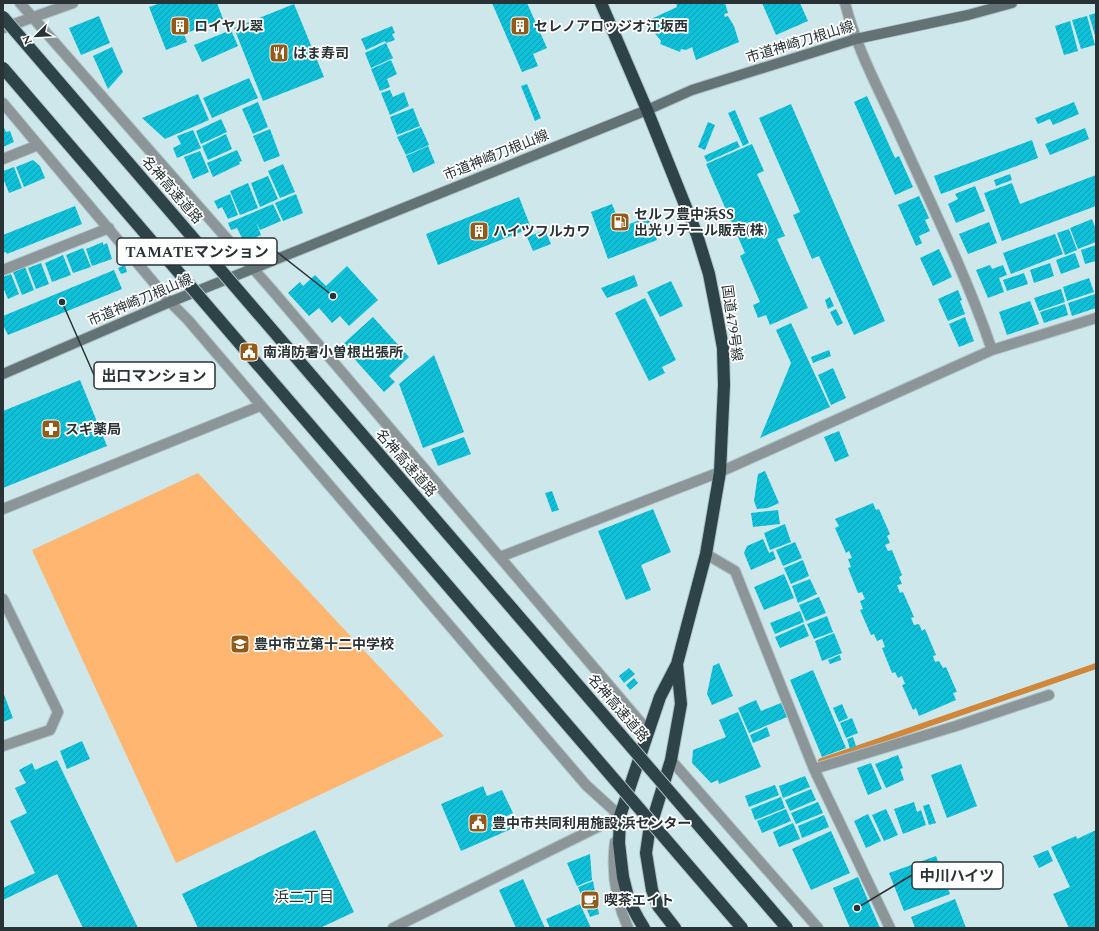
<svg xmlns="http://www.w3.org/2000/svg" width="1099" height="931" viewBox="0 0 1099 931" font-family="Spectral,'Noto Sans JP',serif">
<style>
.green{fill:#feb670}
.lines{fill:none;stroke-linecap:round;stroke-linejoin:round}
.stream{stroke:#d0873a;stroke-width:6}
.building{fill:url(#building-hatch)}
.street-casing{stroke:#adc3c7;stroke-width:12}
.secondary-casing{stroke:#adc3c7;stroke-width:12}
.highway-casing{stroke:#adc3c7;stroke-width:14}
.street{stroke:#8c9698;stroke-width:10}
.secondary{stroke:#637275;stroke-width:10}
.highway{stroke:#2d4347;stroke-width:12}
.highway-bridge-casing{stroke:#adc3c7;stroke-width:14;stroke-linecap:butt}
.highway-bridge{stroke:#2d4347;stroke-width:12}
.labels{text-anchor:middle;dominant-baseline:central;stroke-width:3.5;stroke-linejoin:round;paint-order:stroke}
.poi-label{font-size:14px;font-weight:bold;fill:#293335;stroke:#fff;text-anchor:start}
.street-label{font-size:14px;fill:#293335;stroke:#fff}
.neighbourhood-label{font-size:15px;fill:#293335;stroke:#fff}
.leader{fill:none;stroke:#293335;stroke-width:1.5}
.callout-dot{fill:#293335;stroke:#fff;stroke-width:1.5}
.callout{fill:#fff;stroke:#293335;stroke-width:1.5}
.callout-label{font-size:15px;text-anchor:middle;font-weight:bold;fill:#293335}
</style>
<defs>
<pattern id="building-hatch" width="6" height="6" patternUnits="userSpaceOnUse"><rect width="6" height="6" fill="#0ec1d9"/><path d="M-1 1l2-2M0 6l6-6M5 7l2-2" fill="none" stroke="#0e9db1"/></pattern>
</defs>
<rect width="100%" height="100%" fill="#cee7eb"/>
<path class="green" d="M198,473L444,736L176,863L32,550Z"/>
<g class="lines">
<path class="stream" d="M821,761L1096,666"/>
</g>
<path class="building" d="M161,3H217L223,19L184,34L187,42L166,50L149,7Z
M492,3H527L547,48L533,54L538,66L522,72Z
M676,3H725L728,13L724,14L725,17L728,16L734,26L739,42L696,60L692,47L686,50L681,49L680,52L660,44L661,41L653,31L649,20L677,7Z
M762,3H800L808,21L776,35Z
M294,4L324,77L263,101L234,28Z
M1096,13V39L1089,15Z
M99,16L110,43L81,55L69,28Z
M1087,16L1095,45L1081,49L1072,20Z
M1070,21L1078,51L1064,55L1055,26Z
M392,26L395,33L392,34L395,40L386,43L385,41L366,50L361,39Z
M231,30L238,46L202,62L194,45Z
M386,43L393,58L371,68L365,53Z
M112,47L123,72L108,89L93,56Z
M391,60L397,74L387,79L390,87L380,91L371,69Z
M249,78L258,98L212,118L203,98Z
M527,84L541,118L535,121L521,86Z
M390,90L393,97L404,92L409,106L390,115L381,93Z
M198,94L209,120L165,139L142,118Z
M867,96L895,158L899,156L913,187L895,195L854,102Z
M258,102L268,127L253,134L242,109Z
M1074,102L1079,114L1053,125L1050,119L1038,124L1035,118Z
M791,104L885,321L854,335L819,256L812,259L793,215L800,212L759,118Z
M413,108L420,126L397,135L390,117Z
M735,110L749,143L743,146L728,113Z
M221,119L227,132L201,144L196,131Z
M708,122L715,125L705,150L698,147Z
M3,125L6,132L10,131L14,142L3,147Z
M421,127L429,145L406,155L397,137Z
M1085,128L1089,139L1050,155L1045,144Z
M270,129L280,156L264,162L253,136Z
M193,130L201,148L177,158L173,148L181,144L177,136Z
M226,134L232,149L208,160L202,146Z
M1032,140L1038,158L941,194L934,176Z
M737,141L740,147L707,162L704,156Z
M752,144L764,171L757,174L785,236L777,239L808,308L770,325L766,315L758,318L753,305L760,302L740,256L745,253L706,164Z
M428,146L435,163L413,173L406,156Z
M237,150L242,161L239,162L240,164L213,177L207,163Z
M200,151L209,172L193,179L184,157Z
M33,160L40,166L45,178L24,187L16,167Z
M283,164L295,192L280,198L268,171Z
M14,167L22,188L9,193L3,178V171Z
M1010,174L1012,180L996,186L994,180Z
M1096,175V206L1002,241L984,193L1012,183L1020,204Z
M268,176L278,199L260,207L251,183Z
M248,183L258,208L240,215L230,191Z
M975,186L985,211L956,223L948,204L958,199L955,194Z
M230,194L238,215L228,219L222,207L218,209L214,201Z
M296,194L303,213L283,221L275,203Z
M919,196L929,218L925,220L930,231L919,236L922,243L916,246L898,205Z
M519,197L531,228L438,265L426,234Z
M273,204L281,221L260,230L256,222L261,235L244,242L237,228L231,230L228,223Z
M612,204L621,227L648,217L657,240L608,259L591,212Z
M75,206L82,224L7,254L6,252L3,253V235Z
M1092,219L1096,230V242L1078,249L1070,228Z
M989,222L997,243L968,254L959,234Z
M1069,229L1077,250L1065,255L1057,233Z
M545,230L551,244L533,251L527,237Z
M1055,234L1063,254L1011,274L1003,253Z
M103,242V245L107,243L112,259L92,266L86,249Z
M1096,245V261L1085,264L1081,250Z
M83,248L91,267L73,273L66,255Z
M939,249L952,277L933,286L920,258Z
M1075,253L1080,267L1061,274L1056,260Z
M63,255L71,275L52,282L45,263Z
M41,263L49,284L36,289L28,268Z
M1050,263L1054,276L1034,283L1030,270Z
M125,265L127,272L121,274L118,268Z
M990,265L992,269L1003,265L1007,275L999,278L1004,292L988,298L976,270Z
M347,266L378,300L349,326L340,316L332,323L319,308L309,316L288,293L300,282L303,286L315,275L326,286Z
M25,267L34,290L22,295L13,272Z
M114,270L122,289L8,335L3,325V316Z
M1024,273L1028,284L1007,291L1003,280Z
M11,274L19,294L8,299L3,287V277Z
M634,275L638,286L607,298L601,288Z
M1089,278L1094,292L1067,301L1063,287Z
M671,281L683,306L660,317L647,292Z
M1061,289L1065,302L1039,311L1034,298Z
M958,290L962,300L960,301L965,314L948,321L938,299Z
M1095,294L1096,297V308L1072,316L1068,303Z
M830,297L834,306L828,309L825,300Z
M645,298L676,360L662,367L665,373L649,381L615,313Z
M1030,301L1039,324L1007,335L999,312Z
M1065,304L1068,315L1044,323L1040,312Z
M836,309L843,323L837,326L830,312Z
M373,317L409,357L389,376L395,382L384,392L342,345Z
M965,317L974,341L959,347L949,324Z
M791,323L830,407L760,438L791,363L776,330Z
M829,350L831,356L813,363L811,357Z
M434,355L464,432L423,448L399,384Z
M833,368L846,398L831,405L818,375Z
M80,380L107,446L3,488V411Z
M839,431L849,456L835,462L824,437Z
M464,437L471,454L438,466L431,449Z
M765,471L779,503L768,508L757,509L754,501L758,474Z
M552,491L559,510L552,512L545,493Z
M873,503L876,510L879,509L890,534L887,536L890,543L885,545L888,551L892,550L902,575L899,577L902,584L897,585L900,593L903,592L914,617L911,618L914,625L919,624L922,631L925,629L936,655L933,656L935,662L939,661L943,668L946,667L957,692L953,693L956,700L919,716L916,708L913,710L902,685L905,684L902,676L898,678L895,672L892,673L882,648L885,647L882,639L877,641L874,634L871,635L860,610L863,609L860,601L865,599L862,592L858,593L848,568L851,567L848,559L852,558L849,551L846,553L835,528L839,526L835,519Z
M653,509L671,552L641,565L651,590L626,600L598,531Z
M778,510L780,524L753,527L751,513Z
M785,524L791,542L770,550L764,533Z
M763,539L769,553L773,551L776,559L751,570L744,553L747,546Z
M795,542L802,558L783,566L776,550Z
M803,560L809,576L791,584L784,568Z
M784,574L794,598L764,610L754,587Z
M810,579L817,594L798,603L792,586Z
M819,597L826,613L806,621L799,605Z
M800,611L804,622L775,634L770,623Z
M827,616L833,632L814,639L807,624Z
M804,624L809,636L780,648L775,637Z
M834,633L842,653L822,661L815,641Z
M840,655L841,660L830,664L828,660Z
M719,663L733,696L712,705L707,694L713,666Z
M629,668L635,674L624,683L619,676Z
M813,670L846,748L822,757L790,680Z
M634,678L638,683L630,690L626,685Z
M3,692L13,718L3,722Z
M756,700L761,711L781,703L787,717L749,733L738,708Z
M842,704L848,718L839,722L833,708Z
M738,712L761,767L719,784L718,780L711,783L692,763L693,750L726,737L719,720Z
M852,718L858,733L846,738L840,723Z
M767,727L770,736L753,743L750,735Z
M853,737L856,746L850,749L847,739Z
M82,741L90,759L67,769L60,751Z
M898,755L903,768L900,769L904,780L886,788L875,764Z
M57,760L138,928H83L57,874L3,900V888L35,873L10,821L27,813L15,788L26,783L19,770L32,763L35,770Z
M871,763L882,789L868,795L857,768Z
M961,764L977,806L947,818L931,775Z
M805,776L810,787L783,798L779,786Z
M775,785L779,795L749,807L745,796Z
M483,786L487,796L502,790L513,813L505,817L511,829L461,851L441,804Z
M811,789L816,800L790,811L785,800Z
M781,797L785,808L755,820L751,809Z
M818,802L823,813L796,824L791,813Z
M914,802L917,812L921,810L926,825L903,834L894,809Z
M929,804L936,823L929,825L923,806Z
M786,809L791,821L762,833L757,821Z
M886,809L898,835L884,841L872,815Z
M868,814L881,841L866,848L854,821Z
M824,815L829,827L802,838L798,826Z
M793,823L800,839L779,847L773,832Z
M315,830L354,912L320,928H198L182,894Z
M1096,830V928H1069L1053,894L1070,887L1051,847L1076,836L1077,839Z
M831,831L850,873L811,890L792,849Z
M1048,850L1053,861L1039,868L1033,856Z
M590,854L592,880L577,886L567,863Z
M936,856L950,894L904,911L889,873Z
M858,877L880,928H850L833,888Z
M523,879L545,928H516L499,890Z
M593,881L599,914L590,917L578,887Z
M955,899L966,928H915L911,917Z
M580,904L591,928H550L546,919Z"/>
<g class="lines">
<defs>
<path id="street" d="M20,3L272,290L648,731
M845,3C856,47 878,88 897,129C930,202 966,274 992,350
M3,28L73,3
M3,103L170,302L188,320L586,785L620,816
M3,159L38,145
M3,270L109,228
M3,509L260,406
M706,554L735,571L814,769L890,928
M500,557L720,472L992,350L1096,318
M3,599L58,712L50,730L3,746
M671,760L818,928
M814,769L956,726L1049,695
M615,842C611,872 616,901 628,928
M393,928L620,816"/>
<path id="secondary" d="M3,374L170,302L647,110L692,90L827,48L856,39L968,15L1012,3"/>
<path id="highway" d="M601,3L647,110L697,235L709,274L717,315L723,348L724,385L720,472L706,554L677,664L660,697L620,816L619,843L623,877L629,901L638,918L644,928
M675,928L658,906L652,890L646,853L649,832L671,760L681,704L677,664"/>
</defs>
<use href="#street" class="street-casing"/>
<use href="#secondary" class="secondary-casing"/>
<use href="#highway" class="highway-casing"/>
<use href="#street" class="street"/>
<use href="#secondary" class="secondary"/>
<use href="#highway" class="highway"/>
<defs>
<path id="highway-bridge" d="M3,17L787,928
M3,68L742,928"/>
</defs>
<use href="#highway-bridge" class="highway-bridge-casing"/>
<use href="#highway-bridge" class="highway-bridge"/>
</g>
<defs>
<symbol id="building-square" viewBox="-11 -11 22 22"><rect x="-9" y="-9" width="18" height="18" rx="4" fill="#945a18" stroke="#fff"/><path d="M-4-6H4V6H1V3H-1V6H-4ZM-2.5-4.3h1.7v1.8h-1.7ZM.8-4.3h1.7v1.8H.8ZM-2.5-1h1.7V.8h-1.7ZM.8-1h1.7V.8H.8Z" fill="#fff"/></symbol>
<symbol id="restaurant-square" viewBox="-11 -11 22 22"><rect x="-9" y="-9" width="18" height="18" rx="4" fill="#945a18" stroke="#fff"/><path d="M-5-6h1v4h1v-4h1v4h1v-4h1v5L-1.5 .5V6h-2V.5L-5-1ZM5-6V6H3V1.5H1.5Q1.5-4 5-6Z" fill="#fff"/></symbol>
<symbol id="fuel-square" viewBox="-11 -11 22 22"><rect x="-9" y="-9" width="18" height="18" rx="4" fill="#945a18" stroke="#fff"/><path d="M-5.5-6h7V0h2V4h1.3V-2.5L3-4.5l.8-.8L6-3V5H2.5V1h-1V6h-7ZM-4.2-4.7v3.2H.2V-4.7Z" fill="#fff"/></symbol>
<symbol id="civic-square" viewBox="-11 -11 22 22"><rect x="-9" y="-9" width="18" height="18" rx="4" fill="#945a18" stroke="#fff"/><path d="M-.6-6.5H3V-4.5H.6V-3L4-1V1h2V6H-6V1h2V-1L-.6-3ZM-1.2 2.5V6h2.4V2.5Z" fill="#fff"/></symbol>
<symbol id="pharmacy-square" viewBox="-11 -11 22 22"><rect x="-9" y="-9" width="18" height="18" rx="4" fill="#945a18" stroke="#fff"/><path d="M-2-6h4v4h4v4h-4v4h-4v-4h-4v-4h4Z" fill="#fff"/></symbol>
<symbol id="school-square" viewBox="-11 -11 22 22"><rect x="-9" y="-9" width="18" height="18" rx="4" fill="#945a18" stroke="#fff"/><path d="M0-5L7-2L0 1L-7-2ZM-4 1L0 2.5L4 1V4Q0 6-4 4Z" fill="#fff"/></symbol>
<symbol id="cafe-square" viewBox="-11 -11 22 22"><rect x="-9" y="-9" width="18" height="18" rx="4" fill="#945a18" stroke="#fff"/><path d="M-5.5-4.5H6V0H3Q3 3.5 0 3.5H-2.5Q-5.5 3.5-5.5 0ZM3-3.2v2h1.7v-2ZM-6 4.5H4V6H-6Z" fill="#fff"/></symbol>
</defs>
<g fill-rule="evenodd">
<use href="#building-square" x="169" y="15" width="22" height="22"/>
<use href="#building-square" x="509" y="15" width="22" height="22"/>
<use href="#restaurant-square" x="268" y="42" width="22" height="22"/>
<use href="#fuel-square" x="609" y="211" width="22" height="22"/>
<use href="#building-square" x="468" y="220" width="22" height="22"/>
<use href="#civic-square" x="238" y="341" width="22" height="22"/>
<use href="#pharmacy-square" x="40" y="418" width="22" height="22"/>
<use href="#school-square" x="229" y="633" width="22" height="22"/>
<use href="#civic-square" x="467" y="812" width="22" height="22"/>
<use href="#cafe-square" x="579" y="889" width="22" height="22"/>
</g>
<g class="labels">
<g class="poi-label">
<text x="194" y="26">ロイヤル翠</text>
<text x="534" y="26">セレノアロッジオ江坂西</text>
<text x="293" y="53">はま寿司</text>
<text x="634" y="214">セルフ豊中浜SS<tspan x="634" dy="16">出光リテール販売(株)</tspan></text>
<text x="493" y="231">ハイツフルカワ</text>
<text x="263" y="352">南消防署小曽根出張所</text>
<text x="65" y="429">スギ薬局</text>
<text x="254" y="644">豊中市立第十二中学校</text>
<text x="492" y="823">豊中市共同利用施設 浜センター</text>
<text x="604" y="900">喫茶エイト</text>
</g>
<g class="street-label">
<text transform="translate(800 42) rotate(-17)">市道神崎刀根山線</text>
<text transform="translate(496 155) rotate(-22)">市道神崎刀根山線</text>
<text transform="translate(172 190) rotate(49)">名神高速道路</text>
<text transform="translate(140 300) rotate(-23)">市道神崎刀根山線</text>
<text transform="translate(732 323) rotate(82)">国道479号線</text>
<text transform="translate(406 463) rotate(49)">名神高速道路</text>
<text transform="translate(618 708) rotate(49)">名神高速道路</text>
</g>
<g class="neighbourhood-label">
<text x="304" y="897">浜二丁目</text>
</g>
</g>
<path class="leader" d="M333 296L277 252M62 302L94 375M857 908L912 875"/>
<g class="callout-dot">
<circle cx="333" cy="296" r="4"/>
<circle cx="62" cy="302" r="4"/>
<circle cx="857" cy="908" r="4"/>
</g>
<g class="callout">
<rect x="117" y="238" width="160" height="27" rx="4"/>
<rect x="94" y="362" width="121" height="27" rx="4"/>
<rect x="912" y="862" width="91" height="27" rx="4"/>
</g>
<g class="callout-label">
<text x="197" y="257">TAMATEマンション</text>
<text x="154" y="381">出口マンション</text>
<text x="957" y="881">中川ハイツ</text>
</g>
<rect width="1099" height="931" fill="none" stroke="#293335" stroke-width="8"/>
<g transform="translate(36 36) rotate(246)" stroke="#ffffff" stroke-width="3" paint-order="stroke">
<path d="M0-3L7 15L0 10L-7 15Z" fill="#293335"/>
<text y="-6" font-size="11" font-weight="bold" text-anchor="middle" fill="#293335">N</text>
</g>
</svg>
